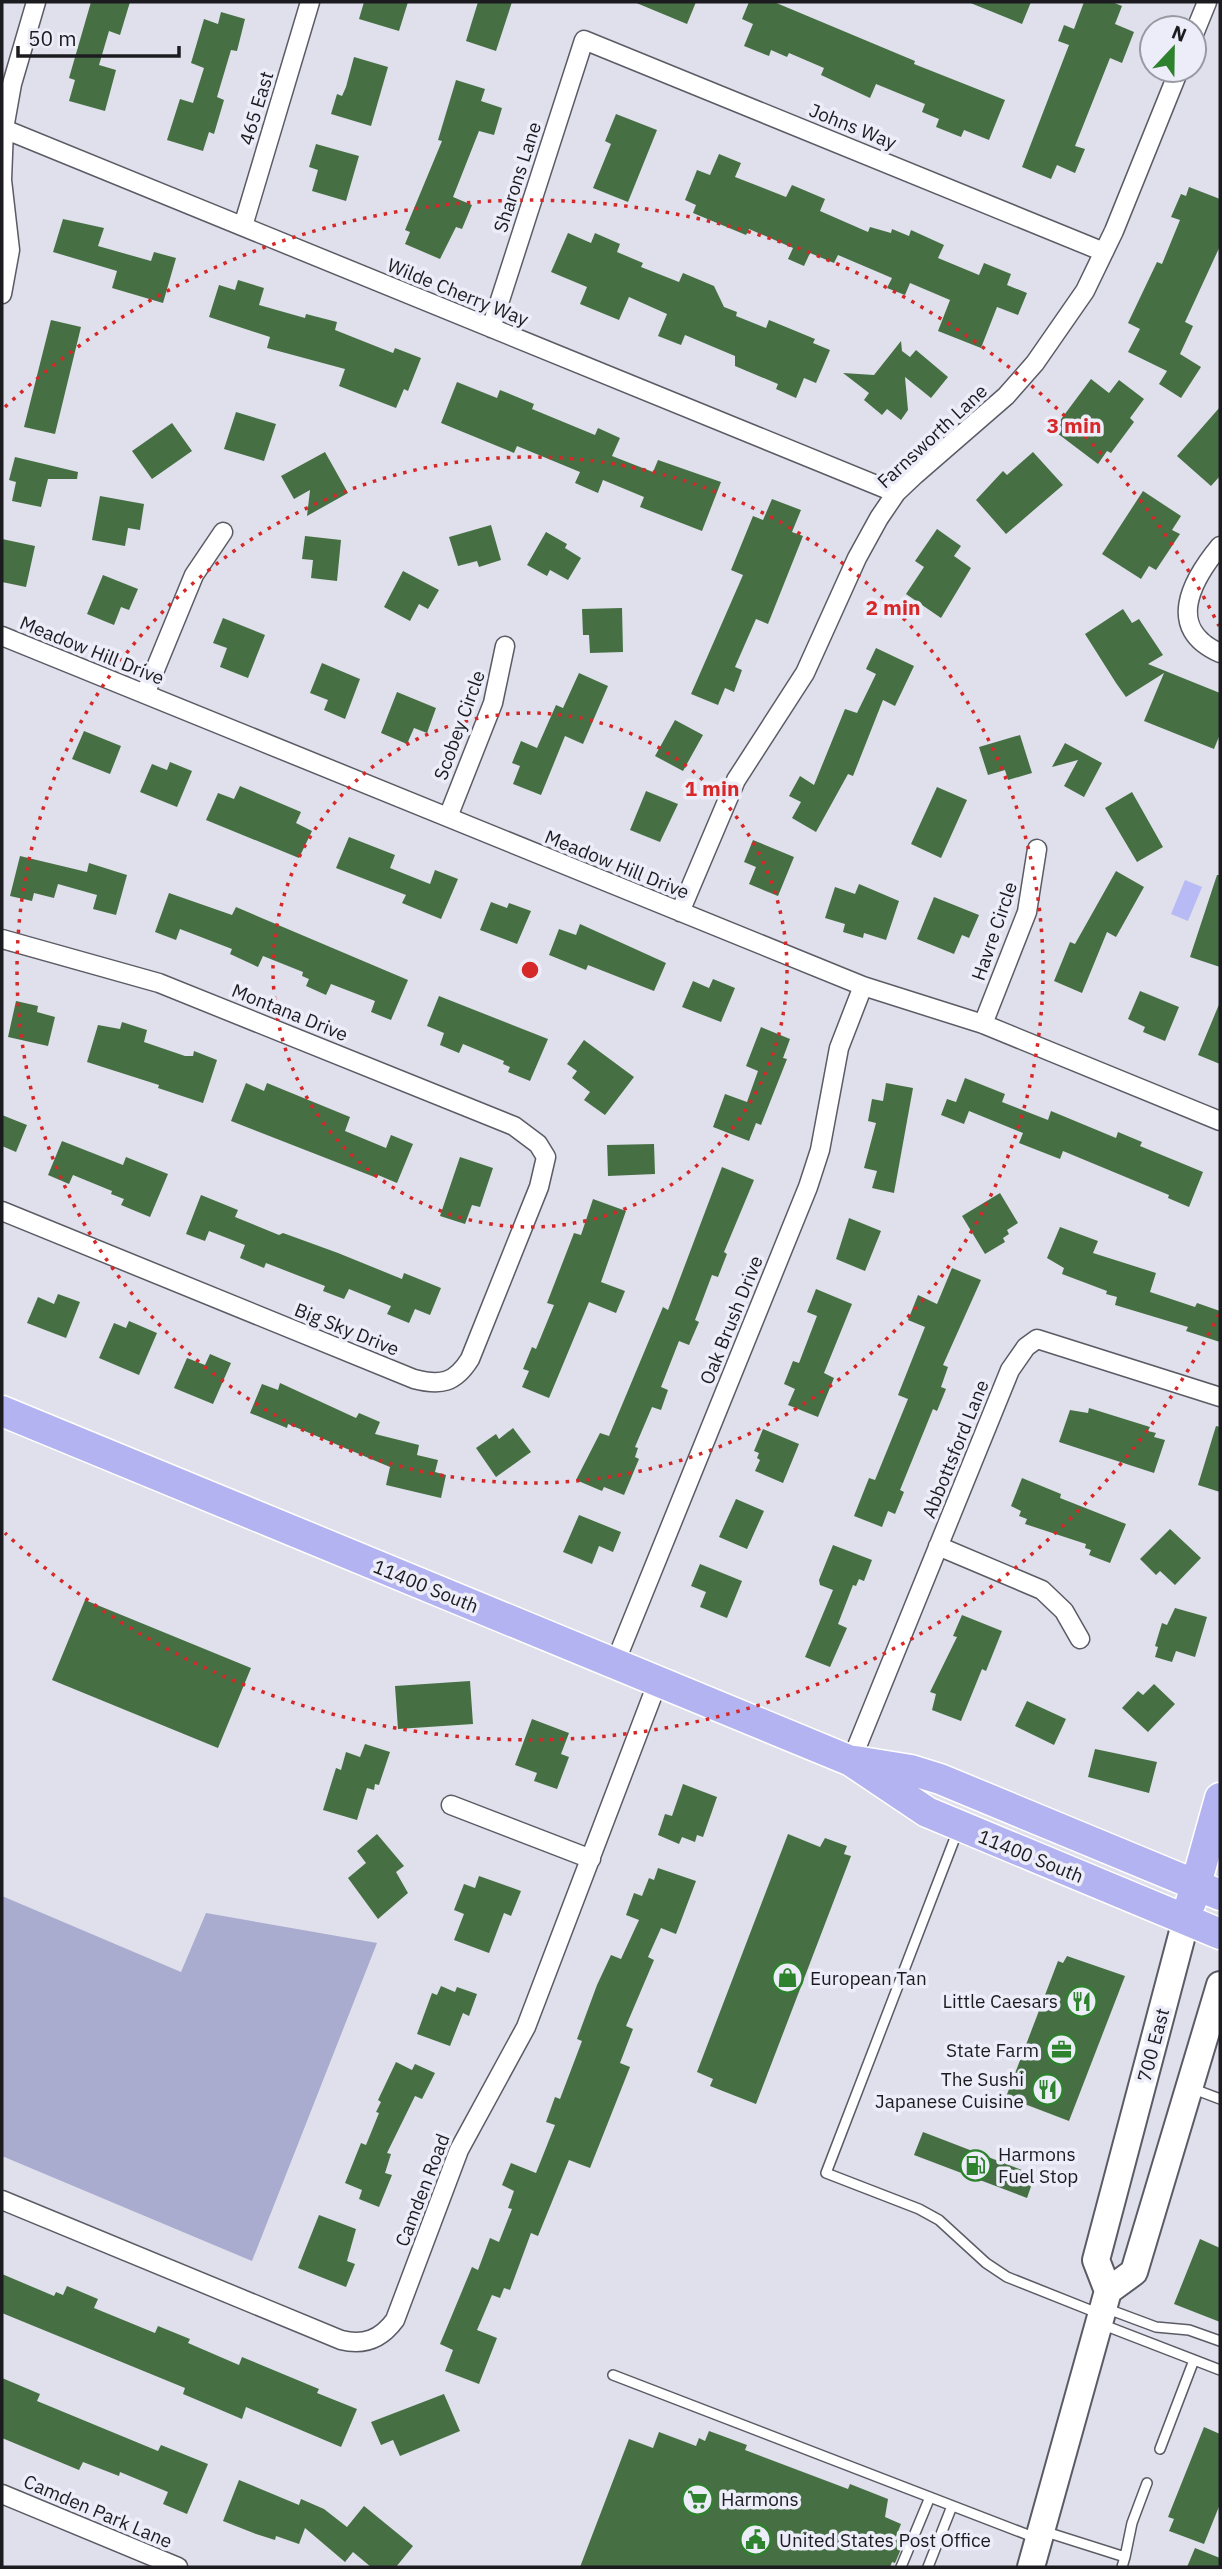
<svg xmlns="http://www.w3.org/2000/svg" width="1222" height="2569" viewBox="0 0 1222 2569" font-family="'IBM Plex Sans',sans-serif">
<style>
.green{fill:#a9abcf}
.water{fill:#b8baf5}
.building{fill:#467044}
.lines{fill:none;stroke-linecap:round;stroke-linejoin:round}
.lane-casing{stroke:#5a5b65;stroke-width:12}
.street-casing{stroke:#5a5b65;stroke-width:21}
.secondary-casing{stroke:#5a5b65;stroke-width:30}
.primary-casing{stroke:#fff;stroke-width:33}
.lane{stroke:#fff;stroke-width:9}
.street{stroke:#fff;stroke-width:18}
.secondary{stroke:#fff;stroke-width:26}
.primary{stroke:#b4b3f1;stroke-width:30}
.ring{fill:none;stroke:#d62828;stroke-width:3.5;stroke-dasharray:3.5 7}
.labels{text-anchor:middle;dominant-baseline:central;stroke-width:7;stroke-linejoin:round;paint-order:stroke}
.street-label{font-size:19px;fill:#1c1c20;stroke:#ecedf9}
.poi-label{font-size:19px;fill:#1c1c20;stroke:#ecedf9;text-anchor:start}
.centre{fill:#d62828;stroke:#ecedf9;stroke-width:3.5}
.ring-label{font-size:21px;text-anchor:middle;font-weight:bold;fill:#d62828;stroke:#ecedf9;stroke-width:7;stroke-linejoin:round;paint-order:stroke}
</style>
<rect width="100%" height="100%" fill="#dfe0eb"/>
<path class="green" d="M2,1896L181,1972L206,1913L377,1943L252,2261L2,2156Z"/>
<path class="water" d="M1185,880L1202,887L1188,921L1171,914Z"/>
<path class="building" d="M91,2H130L120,35L109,31L99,65L116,70L105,111L69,101L75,80L69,78Z
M364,2H408L399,31L359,19Z
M478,2H512L496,51L466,41Z
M634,2H696L687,24Z
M749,2H774L915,61L914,64L1005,100L989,140L964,130L961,137L936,127L939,119L922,112L925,104L876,84L870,98L821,75L824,68L789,53L787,57L771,50L769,56L744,46L753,24L742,19Z
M968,2H1031L1022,24Z
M1084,2H1112L1122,6L1115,24L1134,32L1122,63L1110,58L1075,146L1085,149L1075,173L1057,165L1051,179L1022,167L1069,45L1058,41L1064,25L1074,29Z
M221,12L245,19L237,51L231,50L217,97L224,100L214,134L209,132L203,151L167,140L180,99L193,103L204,68L191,63L204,19L218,24Z
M354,57L388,67L371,126L331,114L337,94L342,96L346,87Z
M456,80L485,89L481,101L502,108L494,135L479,131L453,197L472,205L462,229L456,227L440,259L405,244L410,232L405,230L442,141L438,140Z
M616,114L657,130L628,202L593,188L611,144L605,141Z
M316,144L359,156L346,201L312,191L318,170L309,167Z
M719,154L741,163L735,177L786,197L792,185L825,199L820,211L868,232L870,227L891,233L892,229L909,236L911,230L944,245L938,258L979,275L984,263L1011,274L1007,285L1027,293L1018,315L997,307L981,348L938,331L950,300L910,283L905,295L887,288L892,278L838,255L834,263L810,253L804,266L788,259L793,248L749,229L746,235L693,213L696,205L685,200L697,170L710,175Z
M1189,187L1220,199V246L1185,322L1193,326L1180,354L1201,367L1181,398L1159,384L1167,371L1128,352L1140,329L1128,323L1157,262L1162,264L1180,220L1171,217L1181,194L1186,196Z
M63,219L104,228L98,246L151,261L154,252L176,258L163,303L112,288L117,271L53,252Z
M568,233L591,243L595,233L620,244L617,252L643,263L641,267L679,282L683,273L714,286L724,307L737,312L736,316L766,328L769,320L815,339L813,343L830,350L816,383L804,378L796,398L776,389L778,384L735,366V356L685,335L681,345L658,336L667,314L629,297L619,320L580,304L587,287L551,272Z
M238,280L264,288L259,305L305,318L306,314L337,322L335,330L393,353L395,348L421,358L408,391L404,389L396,408L339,386L345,369L267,348L270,337L209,317L219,285L235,290Z
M51,320L81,327L55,434L24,427Z
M901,341L902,351L910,357L916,350L948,377L931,398L905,377L908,410L901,420L887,409L882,415L864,400L869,393L843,373L874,375Z
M1091,379L1109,393L1119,380L1144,399L1130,418L1134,422L1111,453L1107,451L1098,464L1053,430Z
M457,382L497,398L500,390L534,404L532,409L595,435L598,428L620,438L612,456L653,472L658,460L721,482L702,531L640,507L644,497L603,480L598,493L575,483L580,472L517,446L514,453L441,423Z
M1220,407V476L1211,486L1177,456Z
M236,412L276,424L264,461L224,449Z
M172,423L192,451L152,479L132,451Z
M325,452L348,493L307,516L310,490L294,499L281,476Z
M1033,452L1063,485L1006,534L976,500L1003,471L1007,475Z
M15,457L78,472L77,479H48L41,507L12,501L16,482L9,480Z
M1143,491L1181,516L1172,530L1180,534L1156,570L1149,566L1141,579L1102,554Z
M100,496L144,504L140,530L128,528L125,546L92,540Z
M772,499L801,510L792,532L803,536L768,624L756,619L735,667L742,670L734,692L725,688L718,705L691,694L743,575L731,570L753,516L763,520Z
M491,525L501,560L479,567L477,561L458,566L449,537Z
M937,529L961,546L954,556L971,568L941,618L906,594L924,567L915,561Z
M546,532L567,544L565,548L581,558L568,580L550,570L547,576L527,565Z
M305,536L341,540L337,581L311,578L313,560L302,559Z
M2,539L35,546L26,587L2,582Z
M403,571L439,590L428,609L419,604L410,621L384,607Z
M103,575L138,589L129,610L121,607L114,625L87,614Z
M622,608L623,652L590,653L589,635H583L582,609Z
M1123,609L1132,623L1139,619L1163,655L1148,664L1220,693V734L1214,749L1144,721L1164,673L1126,697L1116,683L1085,634Z
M223,618L265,635L248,678L220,667L227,648L213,643Z
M876,648L914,666L895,706L883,700L853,776L848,774L816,832L792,818L801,802L789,796L800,776L814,785L845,709L857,713L876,674L866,669Z
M322,663L360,679L345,719L324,710L328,700L310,693Z
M579,673L608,686L583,744L565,736L541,795L513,784L520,766L512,763L521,741L537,748L556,705L563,708Z
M397,692L436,708L427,733L414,728L407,744L381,733Z
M675,720L703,735L683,771L655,756Z
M84,731L121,746L110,774L72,759Z
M1020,735L1032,773L1008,780L1005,770L988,775L979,747Z
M1065,743L1102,763L1084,797L1064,786L1078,760L1052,767Z
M170,762L192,771L177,807L140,792L152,764L167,770Z
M240,786L301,812L296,823L312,831L299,858L206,820L218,793L234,799Z
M937,787L967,800L941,858L911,844Z
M646,791L678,804L660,842L630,830Z
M1132,792L1163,847L1137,862L1105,808Z
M349,837L395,855L390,868L430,884L435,870L458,879L441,919L402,903L406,895L336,868Z
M753,840L794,857L778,896L749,884L756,867L744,862Z
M20,856L87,872L89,863L127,875L116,915L93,909L97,895L58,884L54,898L34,893L32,901L10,896Z
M1116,871L1144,887L1116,937L1107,932L1082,993L1054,981L1070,942L1075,944Z
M1217,875H1220V967L1190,957Z
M859,884L899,901L886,940L864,933L863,938L843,932L845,924L825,918L835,887L855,894Z
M169,893L232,915L236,907L408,980L391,1020L371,1012L375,1001L331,984L326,995L306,986L309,979L302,976L303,972L263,956L258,967L230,954L232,949L180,929L176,940L155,932Z
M934,897L979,915L969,938L962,935L954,954L917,939Z
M491,902L507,908L509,903L531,911L517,944L480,930Z
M580,924L666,963L654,991L588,965L586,970L549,955L559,929L576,935Z
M713,979L735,988L721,1022L682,1007L693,981L709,988Z
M1140,991L1179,1007L1165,1041L1143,1032L1145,1027L1128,1019Z
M439,996L548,1039L530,1081L508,1072L510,1067L503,1064L504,1061L463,1044L459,1053L440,1045L444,1033L427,1026Z
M16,1001L38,1006L37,1012L55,1017L48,1046L8,1037Z
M1220,1002V1064L1198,1055Z
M122,1022L147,1030L144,1042L185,1056H193L194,1051L217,1060L203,1103L158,1088L159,1085L87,1062L98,1025L120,1029Z
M761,1027L790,1039L783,1058L787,1059L761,1125L756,1123L749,1141L713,1127L725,1094L747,1102L758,1071L746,1066Z
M584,1040L634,1077L605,1115L584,1100L590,1092L572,1078L577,1071L567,1064Z
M965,1078L1005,1094L1002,1102L1048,1120L1051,1111L1116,1138L1118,1132L1142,1142L1140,1146L1203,1172L1189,1207L1168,1198L1169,1195L1063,1151L1060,1159L1019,1143L1023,1133L969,1111L964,1124L941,1115L947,1099L956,1102Z
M246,1083L264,1091L267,1083L350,1117L345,1131L386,1148L391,1135L413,1144L397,1183L378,1175L377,1178L231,1121Z
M886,1083L913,1088L894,1193L872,1188L877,1171L864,1168L876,1123L868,1121L872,1099L883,1101Z
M2,1115L27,1125L16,1152L2,1146Z
M62,1141L123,1165L126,1157L168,1174L150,1217L121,1205L124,1199L111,1194L112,1191L73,1175L69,1184L48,1175Z
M654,1144L655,1174L608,1176L607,1145Z
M460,1157L493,1168L480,1207L472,1205L465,1224L440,1216Z
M722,1167L754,1180L724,1252L727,1254L718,1277L712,1275L695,1320L699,1322L689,1345L679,1341L661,1387L668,1390L661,1410L652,1407L635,1447L638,1448L635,1457L639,1459L624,1495L604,1487L602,1491L576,1480L600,1433L609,1436L663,1307L668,1310Z
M1000,1193L1018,1223L1007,1230L1009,1234L1003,1238L1005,1242L985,1254L962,1216Z
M201,1195L238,1210L235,1217L279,1235L283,1233L338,1253L402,1279L404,1273L441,1288L430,1315L415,1309L409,1323L387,1314L391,1306L349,1289L344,1299L323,1291L325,1286L266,1263L264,1268L240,1258L245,1245L209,1231L205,1241L186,1234Z
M593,1199L626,1211L601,1282L625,1291L616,1313L589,1302L549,1398L522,1387L529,1371L523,1369L532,1347L536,1349L554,1305L547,1303L574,1233L581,1235Z
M849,1218L881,1231L865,1271L836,1259Z
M1060,1227L1098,1241L1093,1253L1156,1273L1150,1292L1195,1307L1197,1303L1220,1311V1342L1186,1331L1188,1327L1115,1305L1117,1297L1106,1294L1107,1291L1062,1274L1064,1268L1047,1258Z
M952,1268L981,1280L943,1365L948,1367L941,1387L946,1389L937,1411L933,1409L900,1490L904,1492L895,1514L888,1511L882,1527L854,1516L869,1478L875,1480L908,1399L898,1395L925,1327L908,1320L918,1295L937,1304Z
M816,1289L852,1304L824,1373L834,1378L818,1417L788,1405L795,1389L784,1384L793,1361L799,1363L817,1316L807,1312Z
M58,1294L80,1302L66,1338L27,1323L38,1297L54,1304Z
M129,1321L157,1333L139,1375L99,1358L114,1323L126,1328Z
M210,1354L231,1363L213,1404L174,1388L187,1358L205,1365Z
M280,1383L356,1418L359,1413L380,1422L375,1434L419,1445L417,1455L438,1460L435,1472L446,1475L441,1498L386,1485L390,1467L288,1424L287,1428L250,1413L262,1384L278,1390Z
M1089,1408L1150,1427L1148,1431L1156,1433L1154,1437L1165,1440L1154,1473L1059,1442L1070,1410L1088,1413Z
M1216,1426L1220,1427V1492L1198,1485Z
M513,1428L531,1452L496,1477L476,1448L496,1434L499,1439Z
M763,1429L799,1444L783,1483L755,1471L760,1460L757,1458L759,1453L754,1451Z
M1022,1478L1061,1494L1060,1498L1126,1524L1110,1563L1089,1555L1091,1550L1085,1548L1086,1544L1025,1524L1027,1519L1019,1516L1021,1511L1011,1506Z
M736,1499L764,1511L747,1549L719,1537Z
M579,1515L621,1532L613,1552L599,1546L592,1564L563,1552Z
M1170,1529L1201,1558L1175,1585L1160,1571L1156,1575L1140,1559Z
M833,1545L872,1560L864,1581L859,1579L856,1586L853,1585L838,1624L847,1628L830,1667L805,1657L833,1590L820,1585L819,1580Z
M700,1564L742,1581L727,1618L700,1607L706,1592L691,1586Z
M85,1600L251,1668L218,1748L52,1680Z
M1175,1608L1207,1617L1195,1657L1176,1651L1172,1662L1155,1657L1158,1647L1155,1646L1162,1623L1167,1625Z
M962,1615L1002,1631L986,1671L982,1669L961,1721L932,1710L936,1694L930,1692L957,1637L953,1636Z
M470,1681L473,1724L398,1729L395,1686Z
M1154,1684L1175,1704L1148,1732L1122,1708L1138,1691L1143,1695Z
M1027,1701L1066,1719L1054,1745L1015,1726Z
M532,1719L569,1733L561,1754L569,1757L557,1789L534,1781L537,1773L515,1765Z
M365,1744L390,1752L379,1785L375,1784L374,1790L367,1788L357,1820L323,1810L336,1768L341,1770L346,1752L360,1757Z
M1095,1749L1157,1762L1149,1793L1088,1777Z
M683,1784L717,1797L703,1837L697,1835L695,1842L682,1837L679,1844L658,1835L665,1814L672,1816Z
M377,1834L404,1866L396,1872L408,1893L378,1919L348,1878L366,1863L357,1851Z
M788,1834L820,1847L825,1838L847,1846L844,1854L851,1856L756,2104L710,2086L713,2079L697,2072Z
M658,1868L696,1881L676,1934L661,1928L648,1957L654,1960L626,2026L633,2029L620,2063L630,2067L590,2168L569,2160L538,2236L531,2233L510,2290L504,2288L500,2298L492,2295L477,2330L497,2338L479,2384L445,2371L453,2350L440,2344L472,2267L478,2270L490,2238L499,2242L512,2209L508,2208L514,2191L502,2185L511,2163L536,2173L555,2125L546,2122L555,2097L560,2099L582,2041L577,2039L597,1985L611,1955L621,1959L639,1920L626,1915L634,1893L642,1896L649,1878L654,1880Z
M479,1876L521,1891L511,1916L504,1913L489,1953L454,1940L464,1914L454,1910L464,1884L475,1888Z
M1067,1956L1125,1976L1069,2121L1006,2097L1058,1961L1063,1963Z
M441,1986L455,1992L457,1987L477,1994L469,2016L463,2013L450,2046L417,2034L432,1993L437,1995Z
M396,2062L412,2070L415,2064L435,2073L422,2099L415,2096L387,2153L391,2154L385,2173L392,2175L379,2207L359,2199L362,2190L345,2183L361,2143L366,2145L379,2113L376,2112L381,2102L378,2100Z
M923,2132L1035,2175L1027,2198L914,2155Z
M319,2215L356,2229L347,2261L355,2264L346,2287L298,2268Z
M1200,2239L1220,2248V2322L1174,2304Z
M2,2274L54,2296L56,2292L63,2295L67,2286L98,2299L94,2308L155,2333L158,2326L190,2339L188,2343L239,2365L242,2357L319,2389L317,2393L357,2409L341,2447L246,2407L242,2419L183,2394L185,2388L2,2313Z
M2,2378L40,2394L37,2401L158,2451L161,2445L208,2464L187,2514L163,2504L168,2492L120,2472L119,2476L83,2462L79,2470L2,2438Z
M444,2394L460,2431L400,2456L393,2440L381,2445L371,2422Z
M1204,2427L1220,2434V2504L1204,2544L1169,2531L1174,2519L1168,2517Z
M709,2431L747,2445L745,2450L848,2489L850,2484L888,2499L885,2517L901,2524L895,2539L904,2542L895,2563L892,2562L890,2567H580L629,2439L653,2448L659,2432L696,2446L699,2438L705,2441Z
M239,2480L299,2505L301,2499L324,2509L347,2527L364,2506L413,2546L396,2567H371L353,2552L345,2562L305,2528L299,2544L276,2536L275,2540L256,2534L223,2521Z
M1195,2548L1220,2558V2567H1187Z"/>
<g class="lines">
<defs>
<path id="lane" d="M958,1830L826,2173L919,2209L939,2220L986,2263L1007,2277L1100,2314
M1191,2088L1220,2099
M1105,2308L1156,2327L1189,2330L1220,2341
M1101,2324L1220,2370
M613,2375L1036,2538
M1160,2449L1194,2360
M1043,2531L1125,2557L1122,2567
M1125,2557L1132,2523L1147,2483
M901,2567L930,2497
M928,2567L952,2506"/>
<path id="street" d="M1194,34L1207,2
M4,129L896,493
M243,226L310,2
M2,294L10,250L2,180L4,129L12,84L36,2
M491,328L584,40L1104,252
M1220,546C1191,581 1165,629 1220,653
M2,636L863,986L983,1024L1220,1121
M145,694L194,575L223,532
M448,817L493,703L505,646
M680,912L736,780L805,673L857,558L879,518L896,493L915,475L1006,396L1035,363L1085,291L1114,231L1179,70
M2,939L159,983L514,1126L538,1144L546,1157L539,1187L470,1359C455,1383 441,1386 414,1379L2,1211
M983,1024L1027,912L1037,849
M938,1546L1042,1590L1064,1611L1080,1639
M615,1663L808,1187L820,1150L839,1048L863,986
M851,1761L1010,1370L1026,1347L1037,1339L1220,1397
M451,1805L591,1859
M2,2200L341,2340C364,2346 381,2339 395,2320L459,2150L526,2027L658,1681
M2,2494L178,2567"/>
<path id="secondary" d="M1108,2291L1134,2272L1220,1985
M1031,2567L1108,2291L1096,2260L1186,1920"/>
<path id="primary" d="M2,1411L851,1761L927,1812L1220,1934
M855,1761L911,1770L940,1779L1220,1895
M1191,1902L1220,1798"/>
</defs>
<use href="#lane" class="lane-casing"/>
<use href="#street" class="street-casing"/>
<use href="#secondary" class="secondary-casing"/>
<use href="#primary" class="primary-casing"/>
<use href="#lane" class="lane"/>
<use href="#street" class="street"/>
<use href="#secondary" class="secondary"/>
<use href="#primary" class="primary"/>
</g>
<g class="ring">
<circle cx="530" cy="970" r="257"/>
<circle cx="530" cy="970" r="513"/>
<path d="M1219 1314A770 770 0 0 1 5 1533M5 407A770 770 0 0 1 1219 626"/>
</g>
<defs>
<symbol id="shop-ring" viewBox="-11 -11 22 22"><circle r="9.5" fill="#ecedf9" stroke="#2e822e" stroke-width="1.5"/><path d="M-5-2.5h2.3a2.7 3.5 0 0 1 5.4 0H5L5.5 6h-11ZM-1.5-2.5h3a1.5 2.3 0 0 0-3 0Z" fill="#2e822e"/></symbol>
<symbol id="restaurant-ring" viewBox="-11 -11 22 22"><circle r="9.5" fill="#ecedf9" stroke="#2e822e" stroke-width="1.5"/><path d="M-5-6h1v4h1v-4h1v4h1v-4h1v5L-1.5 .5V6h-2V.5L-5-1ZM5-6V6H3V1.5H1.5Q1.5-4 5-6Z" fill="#2e822e"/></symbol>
<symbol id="office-ring" viewBox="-11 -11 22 22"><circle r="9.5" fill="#ecedf9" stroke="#2e822e" stroke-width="1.5"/><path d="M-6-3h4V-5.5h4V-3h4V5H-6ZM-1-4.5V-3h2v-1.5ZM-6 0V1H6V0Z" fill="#2e822e"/></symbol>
<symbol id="fuel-ring" viewBox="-11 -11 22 22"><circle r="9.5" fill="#ecedf9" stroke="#2e822e" stroke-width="1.5"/><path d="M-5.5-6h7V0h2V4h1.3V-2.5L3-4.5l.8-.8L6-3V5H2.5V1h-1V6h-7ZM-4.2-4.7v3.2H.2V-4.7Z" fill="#2e822e"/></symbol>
<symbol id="supermarket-ring" viewBox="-11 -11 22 22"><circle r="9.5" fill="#ecedf9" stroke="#2e822e" stroke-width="1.5"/><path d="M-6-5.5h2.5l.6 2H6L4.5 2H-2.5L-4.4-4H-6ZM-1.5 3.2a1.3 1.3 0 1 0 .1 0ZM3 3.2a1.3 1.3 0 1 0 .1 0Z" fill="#2e822e"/></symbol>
<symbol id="civic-ring" viewBox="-11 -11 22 22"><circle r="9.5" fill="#ecedf9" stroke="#2e822e" stroke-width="1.5"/><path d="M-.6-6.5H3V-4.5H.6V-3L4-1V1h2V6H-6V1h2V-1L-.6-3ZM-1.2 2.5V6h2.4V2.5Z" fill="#2e822e"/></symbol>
</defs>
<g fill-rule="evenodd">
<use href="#shop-ring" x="770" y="1960" width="35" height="35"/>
<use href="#restaurant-ring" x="1064" y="1984" width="35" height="35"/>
<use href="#office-ring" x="1044" y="2032" width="35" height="35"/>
<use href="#restaurant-ring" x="1030" y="2072" width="35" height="35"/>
<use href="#fuel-ring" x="958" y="2148" width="35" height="35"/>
<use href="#supermarket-ring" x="680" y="2482" width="35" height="35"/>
<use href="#civic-ring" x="738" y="2522" width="35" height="35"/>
</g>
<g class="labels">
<g class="street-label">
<text transform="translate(256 108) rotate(-73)">465 East</text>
<text transform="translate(853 126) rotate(22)">Johns Way</text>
<text transform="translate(517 177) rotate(-72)">Sharons Lane</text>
<text transform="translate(458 292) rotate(22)">Wilde Cherry Way</text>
<text transform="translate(932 436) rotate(-43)">Farnsworth Lane</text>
<text transform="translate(92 650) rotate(22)">Meadow Hill Drive</text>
<text transform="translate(459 725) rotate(-70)">Scobey Circle</text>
<text transform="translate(617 864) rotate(22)">Meadow Hill Drive</text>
<text transform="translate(994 931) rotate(-71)">Havre Circle</text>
<text transform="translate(290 1012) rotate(22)">Montana Drive</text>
<text transform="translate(731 1320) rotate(-68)">Oak Brush Drive</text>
<text transform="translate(347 1329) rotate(22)">Big Sky Drive</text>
<text transform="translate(955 1449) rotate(-68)">Abbottsford Lane</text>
<text transform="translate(426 1586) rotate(22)">11400 South</text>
<text transform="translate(1031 1856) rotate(22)">11400 South</text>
<text transform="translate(1153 2045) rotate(-75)">700 East</text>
<text transform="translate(422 2190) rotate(-69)">Camden Road</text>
<text transform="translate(98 2511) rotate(23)">Camden Park Lane</text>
</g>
<g class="poi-label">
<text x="810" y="1978">European Tan</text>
<text x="1058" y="2001" text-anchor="end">Little Caesars</text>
<text x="1039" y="2050" text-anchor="end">State Farm</text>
<text x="1024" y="2079" text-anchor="end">The Sushi<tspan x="1024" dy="22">Japanese Cuisine</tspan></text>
<text x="998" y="2154">Harmons<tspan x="998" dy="22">Fuel Stop</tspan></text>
<text x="721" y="2499">Harmons</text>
<text x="779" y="2540">United States Post Office</text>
</g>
</g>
<circle cx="530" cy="970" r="10" class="centre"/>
<g class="ring-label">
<text x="1074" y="433">3 min</text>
<text x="893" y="615">2 min</text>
<text x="712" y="796">1 min</text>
</g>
<rect width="1222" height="2569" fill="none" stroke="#1c1c20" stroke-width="7"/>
<g transform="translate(1173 49) rotate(22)"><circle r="33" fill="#ecedf9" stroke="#9999a2" stroke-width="2"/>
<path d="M0-5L12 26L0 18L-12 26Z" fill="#2e822e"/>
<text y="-10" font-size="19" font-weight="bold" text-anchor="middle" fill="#1c1c20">N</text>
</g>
<path d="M18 46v10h161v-10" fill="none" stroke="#1c1c20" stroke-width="3.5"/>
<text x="28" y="46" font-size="21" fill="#1c1c20" stroke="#ecedf9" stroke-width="5" paint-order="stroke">50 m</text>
</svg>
